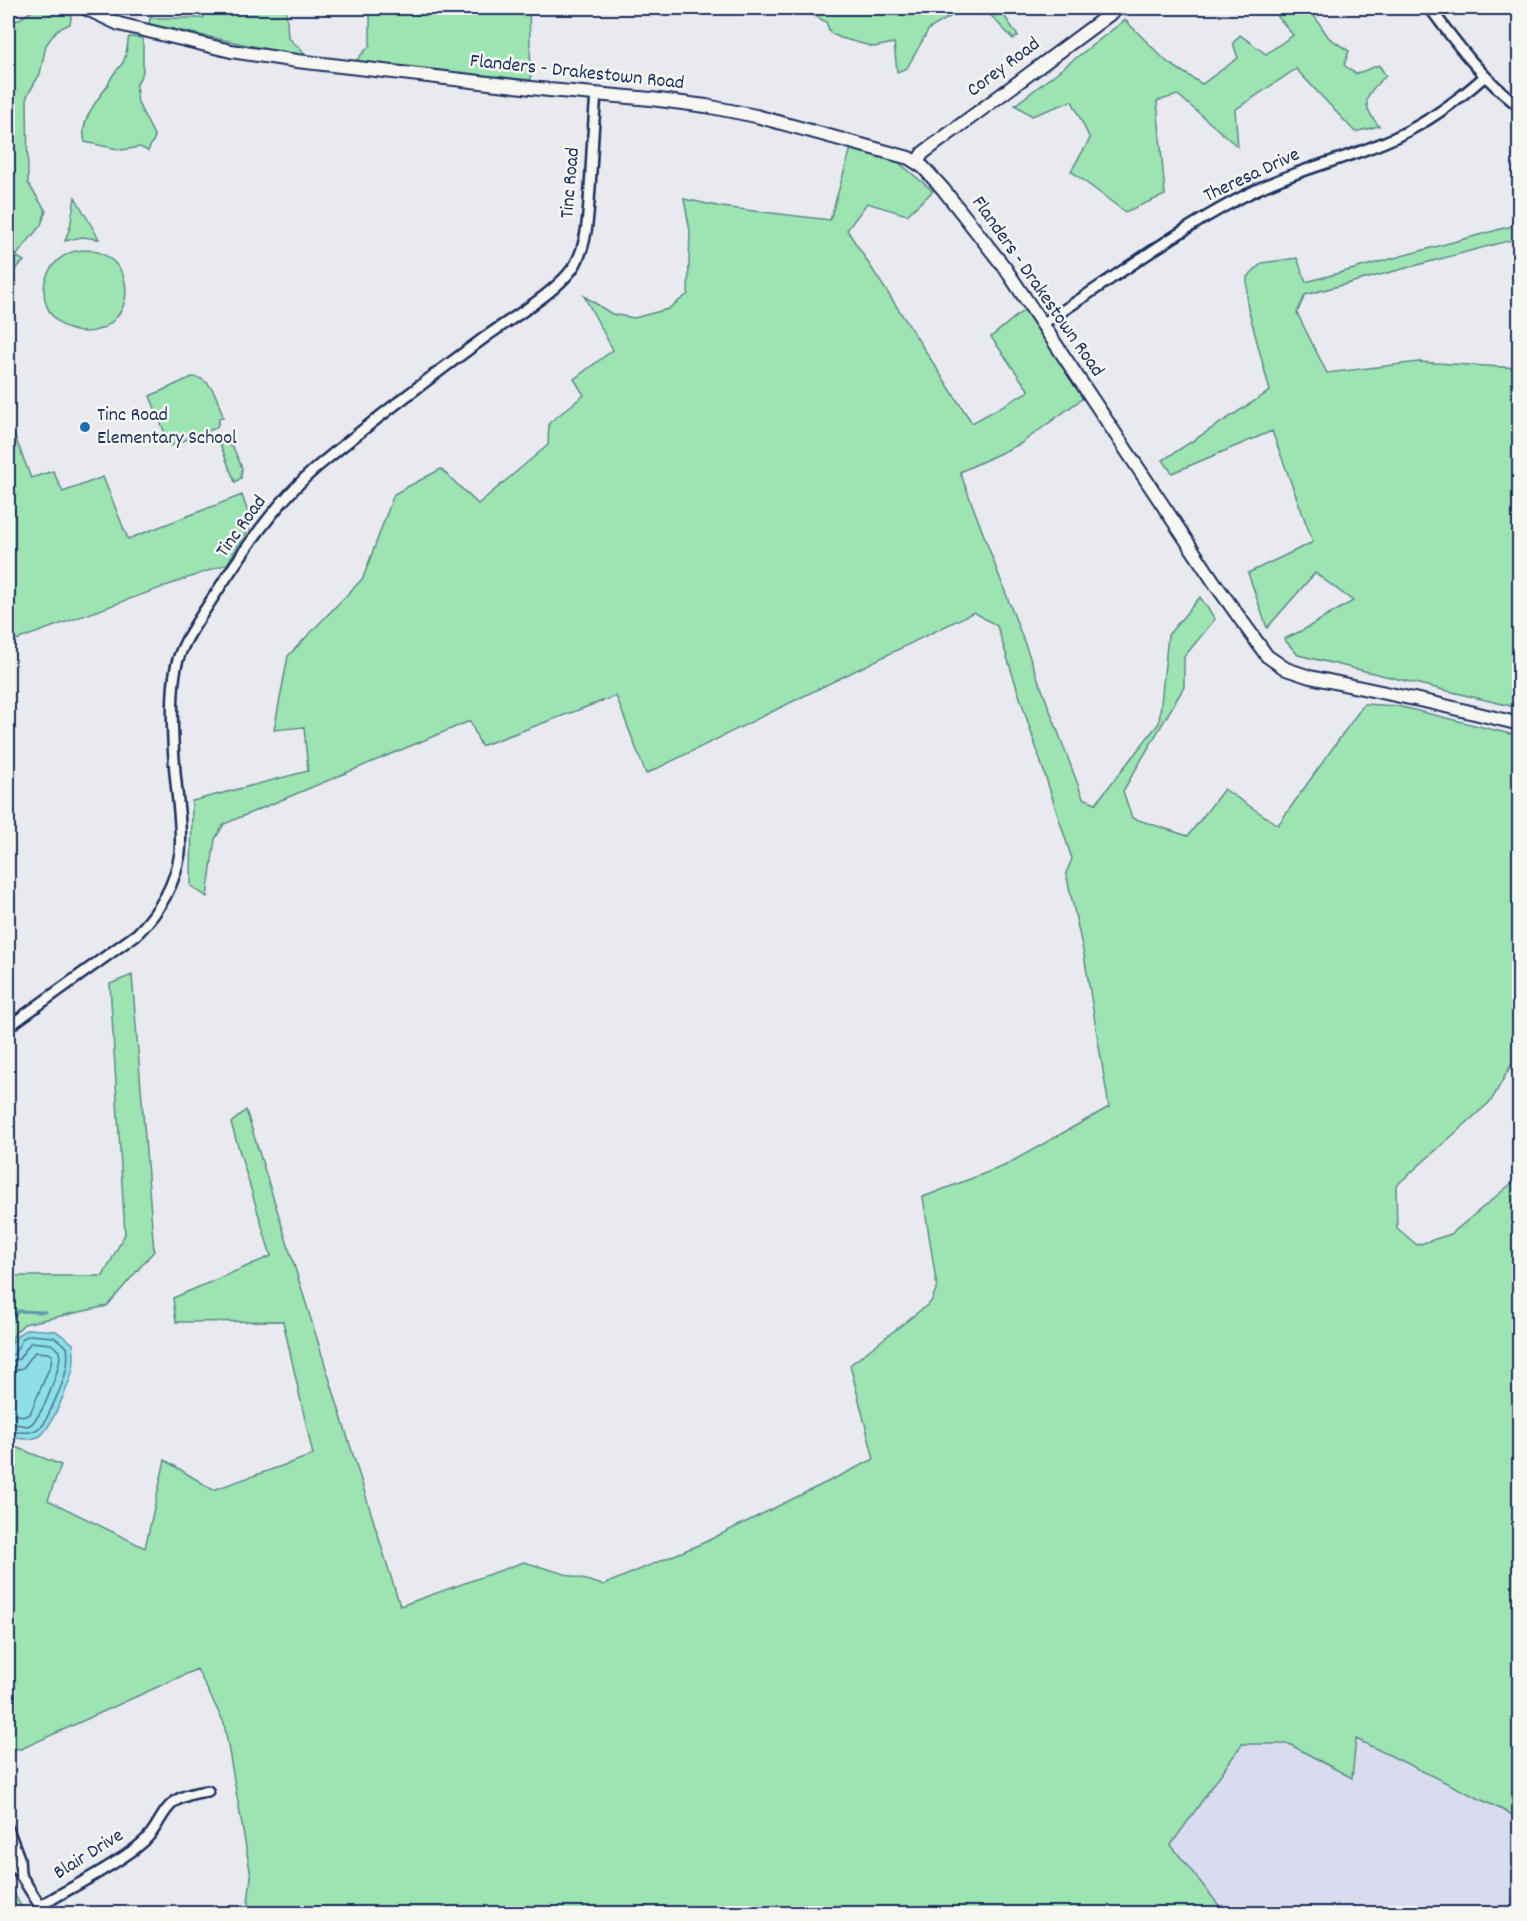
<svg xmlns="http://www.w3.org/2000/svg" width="1527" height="1921" viewBox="0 0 1527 1921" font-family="Dekko,sans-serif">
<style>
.built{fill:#d9dbee}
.green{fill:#9ce4b2;stroke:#5c8a88;stroke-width:1.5}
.water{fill:#8ddee7;stroke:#5f98b0;stroke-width:1.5}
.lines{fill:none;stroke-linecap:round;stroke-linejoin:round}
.shore{stroke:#497595;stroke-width:1.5}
.stream{stroke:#5f98b0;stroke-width:3}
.minor-casing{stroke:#1b2f5e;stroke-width:14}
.tertiary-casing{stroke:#1b2f5e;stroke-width:16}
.minor{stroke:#f6f6f2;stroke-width:9}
.tertiary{stroke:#f6f6f2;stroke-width:12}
.poi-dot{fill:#1f6fb2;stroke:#f6f6f2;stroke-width:2}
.labels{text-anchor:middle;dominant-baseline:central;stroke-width:5;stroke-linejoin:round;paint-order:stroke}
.street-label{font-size:20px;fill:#1b2f5e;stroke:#f6f6f2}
.poi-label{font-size:20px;fill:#1b2f5e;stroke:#f6f6f2;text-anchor:start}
</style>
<rect width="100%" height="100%" fill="#e9eaf0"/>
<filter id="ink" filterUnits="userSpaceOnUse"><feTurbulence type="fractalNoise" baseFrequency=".0167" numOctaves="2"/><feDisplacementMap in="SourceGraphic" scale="12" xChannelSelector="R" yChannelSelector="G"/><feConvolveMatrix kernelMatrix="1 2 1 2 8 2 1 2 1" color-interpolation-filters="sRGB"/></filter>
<g filter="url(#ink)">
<path class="built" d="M1356,1739L1519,1818V1913H1225L1171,1845L1242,1744H1289L1352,1777Z"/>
<path class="green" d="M37,8H65L72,12L70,24L57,30L46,45L40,74L27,96L28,183L46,211L41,225L16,256L24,261L8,276V26Z
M206,8H286L288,37L309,58L149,24L150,18H203Z
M370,8H529L531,80L355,62L370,45Z
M809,8H965L929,29L907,68L897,72L894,43L874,47L841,38L830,33L826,22L808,12Z
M984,8H999L1018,36L1013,39Z
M1271,8H1317L1313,14L1329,38L1349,51L1344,65L1356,74L1379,65L1386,76C1365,94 1359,103 1379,126L1355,132L1296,69L1235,110L1238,147L1178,95L1157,101L1165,195L1125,212L1071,171L1090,139L1072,101L1032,116L1015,105L1125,20L1167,62L1202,84L1238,58L1233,43L1240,35L1266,54L1293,35Z
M129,37L143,38V72L136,86L138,103L155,137L148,151L140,147L122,150L85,142C79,122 95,103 106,88C109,84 110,79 113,75C116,70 122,66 124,60C127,53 127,44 129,37Z
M851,148L898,162L933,191L907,215L867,203L847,230L972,423L1029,391L991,337L1025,309L1083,398L1020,444L960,472L1083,798L1096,803L1159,723L1168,635L1200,597L1215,619L1184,657V687L1123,791L1132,818L1188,836L1224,789L1278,825L1364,704L1398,706L1519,736V1051L1491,1101L1396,1186L1397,1228L1417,1245L1451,1234L1519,1177V1818L1356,1739L1352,1778L1289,1744H1242L1171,1845L1225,1913H247L251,1876L224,1723L197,1669L21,1749L8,1748V1444L61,1465L48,1500L145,1548L165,1460L213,1490L313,1455L283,1321L176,1322L173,1298L271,1256L231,1123L246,1110L400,1606L524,1562L603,1585L703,1543L874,1459L850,1365L931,1302L937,1287L923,1197L1004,1166L1109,1107L1084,955L1066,873L1072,859L997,626L974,612L646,774L616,696L481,746L470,721L224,824L215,839L207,897L191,886L192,801L308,771L304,727L274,730L288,656L363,578L394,494L441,469L478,504L548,445L549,423L584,395L574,379L613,350L584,296L612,314L634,318L668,309L688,294L690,231L684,199L722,207L830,220Z
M75,197L99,239L82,237L65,241L70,227Z
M1519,224V238L1305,295L1297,313L1327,373L1419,362L1519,368V708L1298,655L1284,639L1303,630L1353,601L1315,573L1267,628L1248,573L1313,542L1272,431L1172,473L1163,460L1270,391L1247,304V277L1262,263L1297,258L1306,282Z
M44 291a41 41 0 1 1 82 0a41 41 0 1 1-82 0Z
M192,377C213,377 218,401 223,417L219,418V422L216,428L170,446L150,396Z
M8,419L31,478L53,471L63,492L103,477L128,539L242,495L252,524L227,564L8,643Z
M220,444H225L233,447L242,468L241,478L235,482Z
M132,975L154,1251L107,1306L24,1324L15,1333L8,1349V1276H103L125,1234L110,984Z
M8,1883L25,1913H8Z"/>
<path class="water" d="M29,1329L56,1331L73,1344C74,1352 75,1360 73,1368C71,1381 50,1430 40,1436C30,1441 18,1439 8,1436C8,1420 4,1363 8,1352C12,1342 19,1331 29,1329Z"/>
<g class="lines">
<path class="shore" d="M8,1355L14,1354L23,1338L30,1335L54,1337L67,1347C72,1372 54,1401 44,1424C32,1436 22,1432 8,1431
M8,1363L19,1359L31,1342L51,1344L60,1351C62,1366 42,1420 28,1426L8,1423
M8,1372L23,1368L35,1352L48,1353L52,1355L51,1364L30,1414L26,1416L8,1414"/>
<path class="stream" d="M8,1323L18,1311L45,1312"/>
<defs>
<path id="minor" d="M1430,8C1458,46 1482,78 1520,107
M1042,324C1114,279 1181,226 1258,189C1303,167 1353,158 1398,136C1430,121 1458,100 1484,77
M8,1027L137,934C159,912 175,885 180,853C182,833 179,812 177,792C173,758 169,695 177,663C181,648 189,635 197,622C232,569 269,508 317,467C371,422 428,379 484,338C510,319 561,290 576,263C588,241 588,213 590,188C592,157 593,126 596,95
M8,1829L19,1858L20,1874
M8,1857L20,1874L45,1914
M40,1906C72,1887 107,1870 136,1848C170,1823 154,1797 208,1791"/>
<path id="tertiary" d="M85,8L119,24L231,51L297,61L549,90L651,99L706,106L756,116L909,158L923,167L943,189L1005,268L1216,585L1267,656L1286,669L1310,677L1433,703L1520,724
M917,162L923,153L1118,8"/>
</defs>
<use href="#minor" class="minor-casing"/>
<use href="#tertiary" class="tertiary-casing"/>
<use href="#minor" class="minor"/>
<use href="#tertiary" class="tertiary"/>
</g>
</g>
<circle class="poi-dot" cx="85" cy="427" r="6"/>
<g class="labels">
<g class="street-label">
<text transform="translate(1004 68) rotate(-37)">Corey Road</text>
<text transform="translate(577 73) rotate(6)">Flanders - Drakestown Road</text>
<text transform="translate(1252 176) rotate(-25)">Theresa Drive</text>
<text transform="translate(571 183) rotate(-85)">Tinc Road</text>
<text transform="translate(1037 287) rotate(55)">Flanders - Drakestown Road</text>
<text transform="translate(242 527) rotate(-54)">Tinc Road</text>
<text transform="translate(89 1855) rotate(-32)">Blair Drive</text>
</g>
<g class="poi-label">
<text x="97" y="416">Tinc Road<tspan x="97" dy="23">Elementary School</tspan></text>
</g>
</g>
<rect width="1527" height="1921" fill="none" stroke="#f6f6f2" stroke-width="30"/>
<rect x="15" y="15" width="1497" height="1891" fill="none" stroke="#1b2f5e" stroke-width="2" filter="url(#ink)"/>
</svg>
